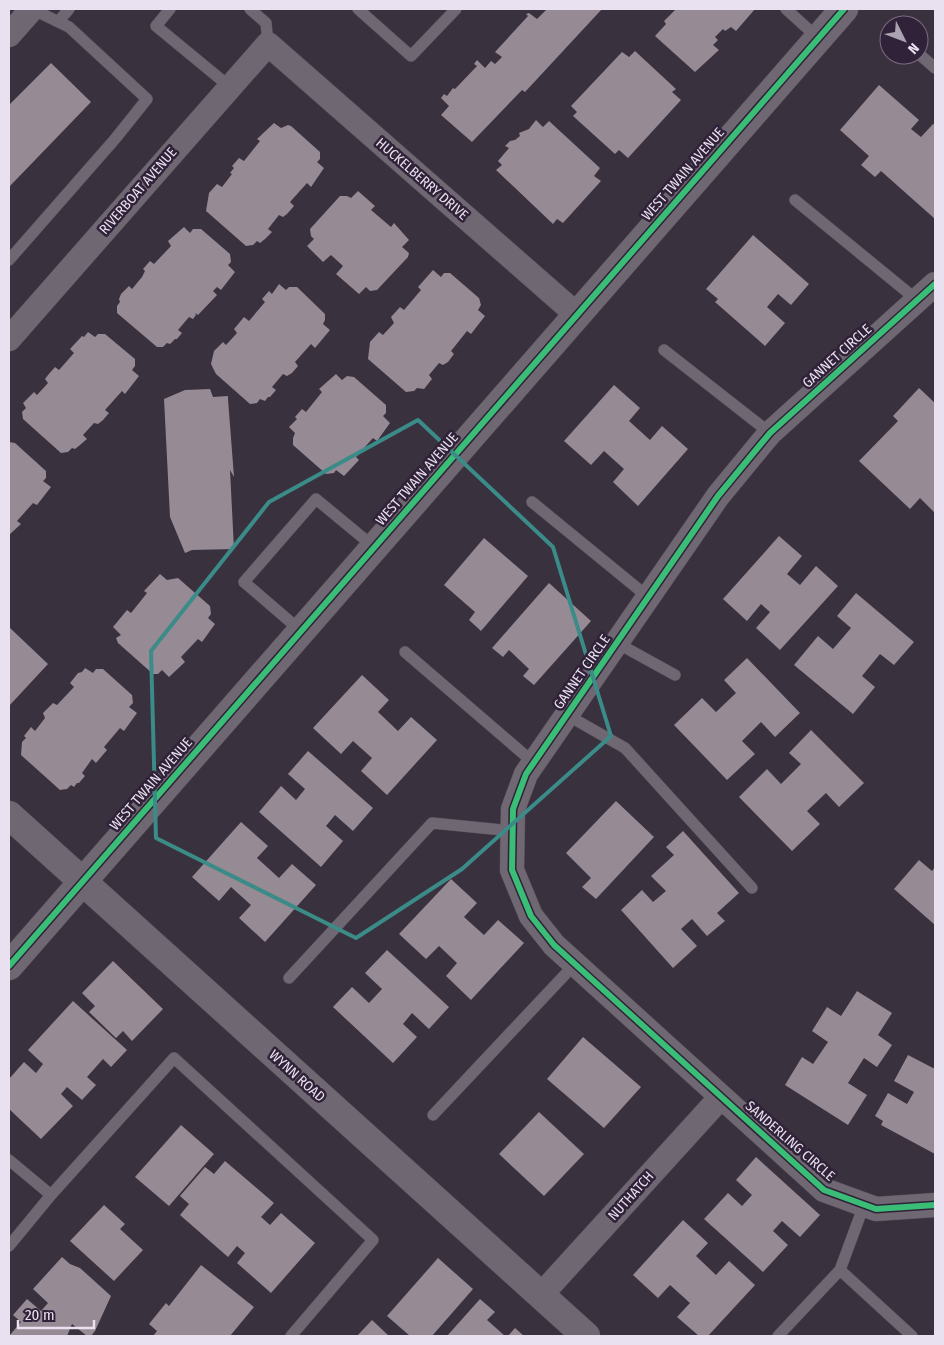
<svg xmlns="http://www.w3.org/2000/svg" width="944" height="1345" viewBox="0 0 944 1345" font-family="'Fira Sans Condensed',sans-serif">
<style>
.building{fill:#968a95}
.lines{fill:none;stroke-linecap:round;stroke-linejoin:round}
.service-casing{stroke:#554e59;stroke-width:12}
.minor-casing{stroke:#554e59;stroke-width:25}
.tertiary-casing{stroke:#554e59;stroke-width:29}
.secondary-casing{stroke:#554e59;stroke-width:29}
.service{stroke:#6f6873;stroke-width:11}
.minor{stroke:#6f6873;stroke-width:24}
.tertiary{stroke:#6f6873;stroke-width:28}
.secondary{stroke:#6f6873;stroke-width:28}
.cycleway-casing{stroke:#302238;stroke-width:9}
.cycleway{stroke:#3abd76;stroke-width:6}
.marked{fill:none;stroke:#3b8b88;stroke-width:4;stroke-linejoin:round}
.labels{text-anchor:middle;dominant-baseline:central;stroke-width:5;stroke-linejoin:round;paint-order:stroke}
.street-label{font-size:14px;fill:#eae1f0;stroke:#302238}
</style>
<rect width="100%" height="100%" fill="#39313e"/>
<path class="building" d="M547,9H602L525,92L522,90L472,142L441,115L449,106L441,98L444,94L447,96L453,88L455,89L477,66L474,64L477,60L485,68L491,61L495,64L502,57L495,52L528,16L526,14L529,13L537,19Z
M676,9H755L736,31L731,27L725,31L723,29L715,37L718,40L713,45L719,50L695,72L655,36L666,24L664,21Z
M635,51L676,89L672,92L681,100L628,158L619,150L615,154L573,116L577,112L571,106L622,52L629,57Z
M51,63L91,102L9,187V105Z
M879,85L919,120L911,129L921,137L933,124L935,125V219L881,171L875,177L861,165L869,156L840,130Z
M536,120L543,127L549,121L600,168L594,176L601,181L563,223L557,219L553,224L496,170L502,165L498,161L509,148L505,146L510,141L515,140L520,136L519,133L529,129Z
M274,123L281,128L288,125L291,126L320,152V159L317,162L324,168L311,187L307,183L290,202L294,206L287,214L283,217L279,215L268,229L272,232L265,239L260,243L257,241L253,245L246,246L206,211L209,193L217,184L222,187L232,174L230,173L234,168L232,166L239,158L244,161L260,141L257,139Z
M358,191L375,206L371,210L391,227L394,223L409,240L402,247L409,253L408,257L377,290L370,291L366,287L359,294L336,274L343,266L331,255L323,262L307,246L314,239L311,236L310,229L340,196H347L351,198Z
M184,227L190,233L193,229H201L230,254L231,262L228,265L235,272L221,290L217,287L213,291L217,295L198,315L195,313L196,315L193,319L189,317L178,330L182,333L177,339H175L170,344L167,343L163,347H157L117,313V306L120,302L119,299L121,294L129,286L132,289L142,277L145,271L143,269L150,261L154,264L171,246L168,241Z
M753,235L809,284L791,305L778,294L767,307L785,323L765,346L715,302L718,299L706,289Z
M433,270L441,277L444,273H450L479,298L481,305L478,310L485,316L471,334L467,331L451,351L454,354L448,362L443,365L439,363L429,375L432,379L424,389L417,388L414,391L406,392L368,359L370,342L379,332L383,335L394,323L391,317L400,307L404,310L421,290L418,287Z
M279,284L286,290L289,287H297L325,314V320L323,324L330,330L315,348L311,344L295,362L298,366L292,373L287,376L283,374L272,387L276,390L270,397H268L265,401L260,399L257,403L250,404L216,374L211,364L214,351L223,342L226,345L237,333L234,329L244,317L249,321L265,302L262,299L269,291L272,294Z
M88,332L95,337L98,334H105L135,359V366L132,370L139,376L125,394L122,391L105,410L109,413L103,420L98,424L94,423L83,435L87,439L80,445L75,449L72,448L68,452L61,453L23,419L22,412L26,408L23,403L34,392L37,395L48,383L45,379L48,375L55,367L59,370L74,353L70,349L82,336L84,337Z
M336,374L342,380L347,376L354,377L386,405V413L383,416L390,423L377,441L373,438L356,457L359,460L344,476L336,470L334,473L326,474L293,445V438L295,433L289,427L297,419L295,417L302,409L306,412L322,392L319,389Z
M614,385L640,408L629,421L650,440L662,426L688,449L638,506L613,482L624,469L604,451L591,465L564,441Z
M919,388L935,403V513L920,498L910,509L859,461L898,421L893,416Z
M210,389L213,397L228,396V399L234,477L230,470L234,549L192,550L185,553L170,517L164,399L185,390Z
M9,442L15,443L46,471V478L43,481L51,487L37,505L33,503L17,521L21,524L9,535Z
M779,536L802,556L787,574L800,585L816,566L838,586L780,650L756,628L770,612L761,604L747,621L723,599Z
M484,538L528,576L481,631L469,620L475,612L444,585Z
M160,574L167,580L178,578L210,606L211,614L208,618L215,624L202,642L198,639L181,657L185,662L169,677L162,670L158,674H153L118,643L116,638L121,635L113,627L127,610L131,613L147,593L144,591Z
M549,583L591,621L534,685L523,676L529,669L509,650L503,657L492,648Z
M856,593L914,642L894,665L880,654L862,676L875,687L853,714L794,665L818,636L833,649L851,628L837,616Z
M9,627L48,664L9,706Z
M747,658L800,713L775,737L761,722L742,741L755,754L727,780L674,725L702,698L716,712L736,693L724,680Z
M85,668L93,673L96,669H103L132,695L133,703L129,707L137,713L124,731L120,728L104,747L107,750L96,763L92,759L82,773L85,776L79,783H77L74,787L71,785L67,789L60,790L21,755L22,742L26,738L24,736L31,727L35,731L45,718L43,713L53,703L57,705L74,687L70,683L78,673L82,672Z
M362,675L389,700L378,712L398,731L411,717L437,740L387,795L361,771L372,758L353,741L341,754L313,728Z
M811,730L864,783L839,807L826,793L807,811L820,824L792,851L739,797L767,769L781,784L801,764L789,753Z
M308,751L373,808L353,831L335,815L326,826L343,841L321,867L259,812L281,786L296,800L305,789L288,774Z
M616,801L654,837L596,899L582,887L591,878L566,853Z
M241,822L268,846L257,858L279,878L292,864L316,885L265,942L239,918L251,905L231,887L219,901L192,877Z
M683,831L739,893L717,913L725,921L707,936L692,919L681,929L697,946L673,968L621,910L642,890L653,902L666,891L651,876L674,855L666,847Z
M919,860L932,871L935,867V925L894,889Z
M451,879L477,903L464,917L484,935L498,920L524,943L471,1000L446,976L457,963L439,946L426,959L399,934Z
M387,950L449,1007L429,1029L412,1013L403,1024L417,1037L393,1063L333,1007L352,987L369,1003L382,989L365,973Z
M113,961L163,1009L132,1041L123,1031L116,1038L89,1012L95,1006L82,993Z
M857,991L892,1013L878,1035L892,1045L877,1067L864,1058L848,1083L867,1095L848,1125L785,1085L802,1057L813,1064L828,1042L812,1031L827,1007L841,1016Z
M73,1001L127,1050L111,1067L103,1059L87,1077L96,1085L82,1100L67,1087L61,1094L73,1106L41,1139L9,1109V1079L24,1062L36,1073L43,1064L28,1050Z
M583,1037L641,1087L604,1128L547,1079Z
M908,1055L935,1069V1154L881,1125L883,1121L875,1116L888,1093L907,1104L914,1092L894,1081Z
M539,1112L584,1154L544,1196L499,1154Z
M181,1125L214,1154L169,1206L135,1177Z
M756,1157L820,1215L800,1237L782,1221L773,1231L788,1245L763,1272L704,1219L728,1193L742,1206L752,1195L736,1180Z
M225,1161L274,1203L261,1217L270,1225L281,1213L315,1243L271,1293L237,1263L245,1253L237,1246L228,1257L180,1215L189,1204L180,1196L205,1167L214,1174Z
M104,1205L125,1224L120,1229L143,1250L114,1281L70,1241Z
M683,1220L708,1243L696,1256L716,1275L729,1261L755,1285L708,1336H699L677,1317L690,1303L670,1285L658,1298L633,1275Z
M62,1257L70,1264L80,1268L111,1296L95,1331L91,1336H87L72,1324L67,1336H9L21,1322L13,1315L27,1299L41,1311L48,1303L33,1289Z
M438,1258L473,1289L432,1336H410L387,1316Z
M201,1265L254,1307L230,1336H153L157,1331L149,1324L166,1303L169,1306Z
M480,1299L495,1312L487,1320L505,1336H447Z
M372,1320L389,1336H357Z
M515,1328L524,1336H508Z"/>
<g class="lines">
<defs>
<path id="service" d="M170,9L156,26L230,87
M250,9L266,23L268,44
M358,9L411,56L456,9
M786,9L818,38
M58,22L69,9
M919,54L935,68
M795,200L917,300
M9,260L115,139L147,99L69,27L32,9
M664,350L770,433
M532,502L648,597
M301,631L244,582L316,499L374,547
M617,643L675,675
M405,652L534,763
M567,715L625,748L752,888
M289,978L432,823L512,831
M433,1115L575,964
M9,1160L51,1195L174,1058L373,1240L291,1336
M9,1246L51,1195
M840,1270L912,1336
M778,1336L840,1270L864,1205"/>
<path id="minor" d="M9,35L32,9
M935,284L770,433L760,445L718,496L526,774L513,809L512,870L531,916L554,945L824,1190L876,1209L935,1205
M9,339L268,44L576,314
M541,1295L721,1097"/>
<path id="tertiary" d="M9,815L586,1336"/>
<path id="secondary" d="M9,966L844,9"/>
</defs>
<use href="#service" class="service-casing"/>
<use href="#minor" class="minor-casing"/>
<use href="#tertiary" class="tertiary-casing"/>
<use href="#secondary" class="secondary-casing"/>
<use href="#service" class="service"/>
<use href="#minor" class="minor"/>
<use href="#tertiary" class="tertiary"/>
<use href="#secondary" class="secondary"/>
<defs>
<path id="cycleway" d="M935,284L770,433L760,445L718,496L526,774L513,809L512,870L531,916L554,945L824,1190L876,1209L935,1205
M9,966L844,9"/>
</defs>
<use href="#cycleway" class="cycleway-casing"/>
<use href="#cycleway" class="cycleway"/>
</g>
<path class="marked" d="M418,420L553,547L611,736L462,869L356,938L156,838L151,651L269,502Z"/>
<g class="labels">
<g class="street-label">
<text transform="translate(683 174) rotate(-49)">WEST TWAIN AVENUE</text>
<text transform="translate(422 179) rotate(41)">HUCKELBERRY DRIVE</text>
<text transform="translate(138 191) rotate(-49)">RIVERBOAT AVENUE</text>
<text transform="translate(837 356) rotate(-42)">GANNET CIRCLE</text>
<text transform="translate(417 479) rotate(-49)">WEST TWAIN AVENUE</text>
<text transform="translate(582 672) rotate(-55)">GANNET CIRCLE</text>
<text transform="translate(151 784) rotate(-49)">WEST TWAIN AVENUE</text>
<text transform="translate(297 1076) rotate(42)">WYNN ROAD</text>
<text transform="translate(790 1141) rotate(41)">SANDERLING CIRCLE</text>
<text transform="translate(631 1196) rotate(-48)">NUTHATCH</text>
</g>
</g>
<rect width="944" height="1345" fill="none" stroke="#eae1f0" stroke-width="20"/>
<g transform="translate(904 40) rotate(132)"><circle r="24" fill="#302238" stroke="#7a6e82"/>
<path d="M0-4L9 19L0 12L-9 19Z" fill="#aca3b2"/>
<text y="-8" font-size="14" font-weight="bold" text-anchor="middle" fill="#eae1f0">N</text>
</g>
<path d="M18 1320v8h76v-8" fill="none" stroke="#eae1f0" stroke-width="2.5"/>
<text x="25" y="1320" font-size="15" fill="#eae1f0" stroke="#302238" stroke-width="4" paint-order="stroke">20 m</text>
</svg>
